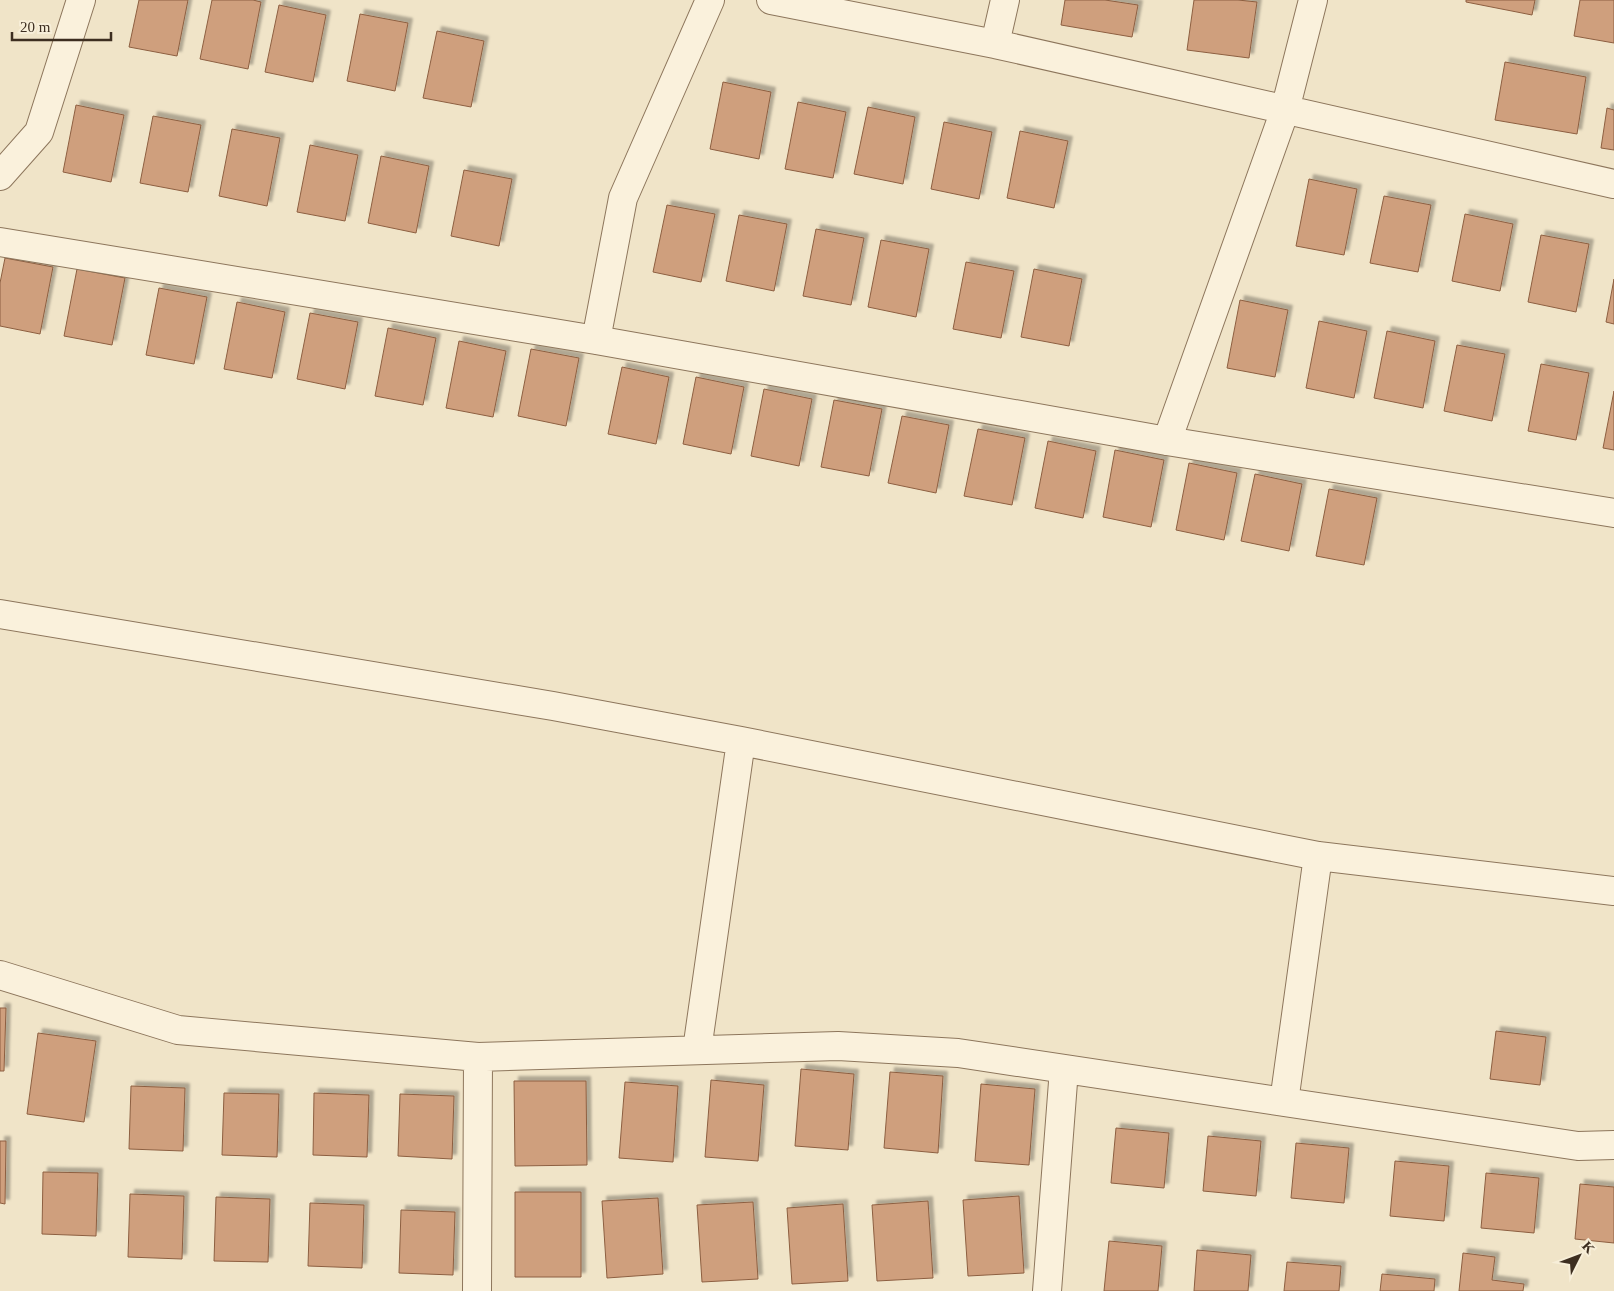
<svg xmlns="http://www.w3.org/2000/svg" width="1614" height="1291" viewBox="0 0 1614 1291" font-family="'Times New Roman',serif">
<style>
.building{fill:#cf9f7d;stroke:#8d5f41;filter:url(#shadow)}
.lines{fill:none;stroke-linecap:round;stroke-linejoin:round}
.minor-casing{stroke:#8d765c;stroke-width:30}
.minor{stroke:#faf1dc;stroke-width:28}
</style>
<defs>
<filter id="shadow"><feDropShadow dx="4.5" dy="-4.5" stdDeviation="1" flood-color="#0004"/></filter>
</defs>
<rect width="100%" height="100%" fill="#f0e4c8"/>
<path class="building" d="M139,0H188L177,56L129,47Z
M212,0H253L261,2L248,69L200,59Z
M1065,0H1105L1138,5L1132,37L1061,25Z
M1194,0H1238L1257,2L1249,58L1187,50Z
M1466,0H1535L1532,15L1466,2Z
M1580,0H1614V43L1574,36Z
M279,5L326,15L313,82L265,72Z
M360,14L408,23L395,91L347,81Z
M437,31L484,41L471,107L423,98Z
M1505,62L1586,77L1577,134L1495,120Z
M723,82L771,92L759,159L710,149Z
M798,102L846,112L833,178L785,169Z
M76,105L124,115L111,182L63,172Z
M868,107L915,117L903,184L854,174Z
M1607,108L1614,110V150L1601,148Z
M153,116L201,125L188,192L140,183Z
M944,122L992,132L979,199L931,189Z
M232,129L280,138L267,206L219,196Z
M1020,131L1068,141L1054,208L1007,198Z
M310,145L358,155L345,221L297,212Z
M381,156L429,166L416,233L368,223Z
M464,170L512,179L499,246L451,236Z
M1309,179L1357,189L1344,255L1296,246Z
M1384,196L1431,205L1418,272L1370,263Z
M667,205L715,214L701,282L653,272Z
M1465,214L1513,224L1500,291L1452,281Z
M739,215L787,224L774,291L726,281Z
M816,229L864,238L851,305L803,296Z
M1541,235L1589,244L1576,312L1528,302Z
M881,240L929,249L916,317L868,307Z
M5,258L53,267L40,334L0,326V283Z
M966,262L1014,271L1001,338L953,329Z
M77,269L125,278L112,345L64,336Z
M1034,269L1082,279L1069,346L1021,337Z
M1614,279V324L1606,322Z
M159,288L207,297L194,364L146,355Z
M1240,300L1288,310L1275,377L1227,368Z
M237,302L285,312L272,378L224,369Z
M310,313L358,322L345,389L297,379Z
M1319,321L1367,331L1354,398L1306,388Z
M388,328L436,338L423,405L375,396Z
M1387,331L1435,341L1423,408L1374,398Z
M459,341L506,351L493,417L446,408Z
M1457,345L1505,354L1492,421L1444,411Z
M531,349L579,358L566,426L518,416Z
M1541,364L1589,373L1576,440L1528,431Z
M622,367L669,377L656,444L608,434Z
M696,377L744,387L731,454L683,444Z
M764,389L812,399L799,466L751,456Z
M1614,391V450L1603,448Z
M834,400L882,409L869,476L821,467Z
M902,416L949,425L936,493L888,483Z
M978,429L1025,438L1012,505L964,496Z
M1048,441L1096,451L1083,518L1035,508Z
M1115,450L1164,460L1151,527L1103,517Z
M1189,463L1237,473L1224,540L1176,530Z
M1255,474L1302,484L1289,551L1241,541Z
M1329,489L1377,498L1364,565L1316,556Z
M0,1008H6L4,1071H0Z
M1496,1031L1546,1037L1540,1085L1490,1079Z
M38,1033L96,1041L84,1122L27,1114Z
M801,1069L854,1074L848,1150L795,1146Z
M890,1072L943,1076L938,1153L884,1148Z
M711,1080L764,1085L758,1161L705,1157Z
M514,1081H586L587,1165L515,1166Z
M625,1082L678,1086L673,1162L619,1158Z
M981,1084L1035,1089L1029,1165L975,1161Z
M131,1086L185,1088L183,1151L129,1149Z
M224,1093L279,1094L277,1157L222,1155Z
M314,1093L369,1095L367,1157L313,1155Z
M400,1094L454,1096L452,1159L398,1156Z
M1116,1128L1169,1133L1164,1188L1111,1183Z
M1208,1136L1261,1141L1256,1196L1203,1191Z
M0,1141H6L5,1204L0,1203Z
M1296,1143L1349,1148L1344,1203L1291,1198Z
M1395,1161L1449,1166L1444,1221L1390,1216Z
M43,1172L98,1173L96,1236L42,1234Z
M1486,1173L1539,1178L1534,1233L1481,1228Z
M1580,1184L1614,1187V1243L1575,1239Z
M515,1192H581V1277H515Z
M130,1194L184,1196L182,1259L128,1257Z
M1019,1196L1024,1273L968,1276L963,1200Z
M216,1197L270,1199L268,1262L214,1261Z
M658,1198L663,1274L607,1278L602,1201Z
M928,1201L933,1278L877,1281L872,1205Z
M753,1202L758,1279L702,1282L697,1205Z
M310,1203L364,1205L362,1268L308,1266Z
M843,1204L848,1281L792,1284L787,1208Z
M401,1210L455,1212L453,1275L399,1273Z
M1109,1241L1162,1246L1158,1291H1104Z
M1197,1250L1251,1255L1248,1291H1194Z
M1463,1253L1495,1257L1492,1280L1524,1284L1523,1291H1459Z
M1287,1262L1341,1266L1339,1291H1284Z
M1382,1274L1435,1279L1434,1291H1380Z"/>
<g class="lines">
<defs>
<path id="minor" d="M771,0L995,44L1614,184
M995,44L1005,0
M0,176L39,132L81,0
M0,242L596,340L1167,441L1614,513
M596,340L623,198L710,0
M1167,441L1285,110L1313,0
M0,614L553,706L741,741L1318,856L1614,891
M0,975L178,1030L478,1057L838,1046L958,1053L1578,1146L1614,1145
M697,1050L741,741
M1284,1102L1318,856
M477,1291L478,1057
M1047,1291L1064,1069"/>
</defs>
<use href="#minor" class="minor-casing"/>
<use href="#minor" class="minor"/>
</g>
<g transform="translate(1579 1256) rotate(48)" stroke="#f7eed8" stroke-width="4" paint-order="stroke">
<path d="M0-4L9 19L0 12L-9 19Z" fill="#3d2e20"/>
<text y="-8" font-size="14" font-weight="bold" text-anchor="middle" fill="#3d2e20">K</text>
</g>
<path d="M12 32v8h99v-8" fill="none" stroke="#3d2e20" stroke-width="2.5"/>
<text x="20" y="32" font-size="15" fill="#3d2e20" stroke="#f7eed8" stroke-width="4" paint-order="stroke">20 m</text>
</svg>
